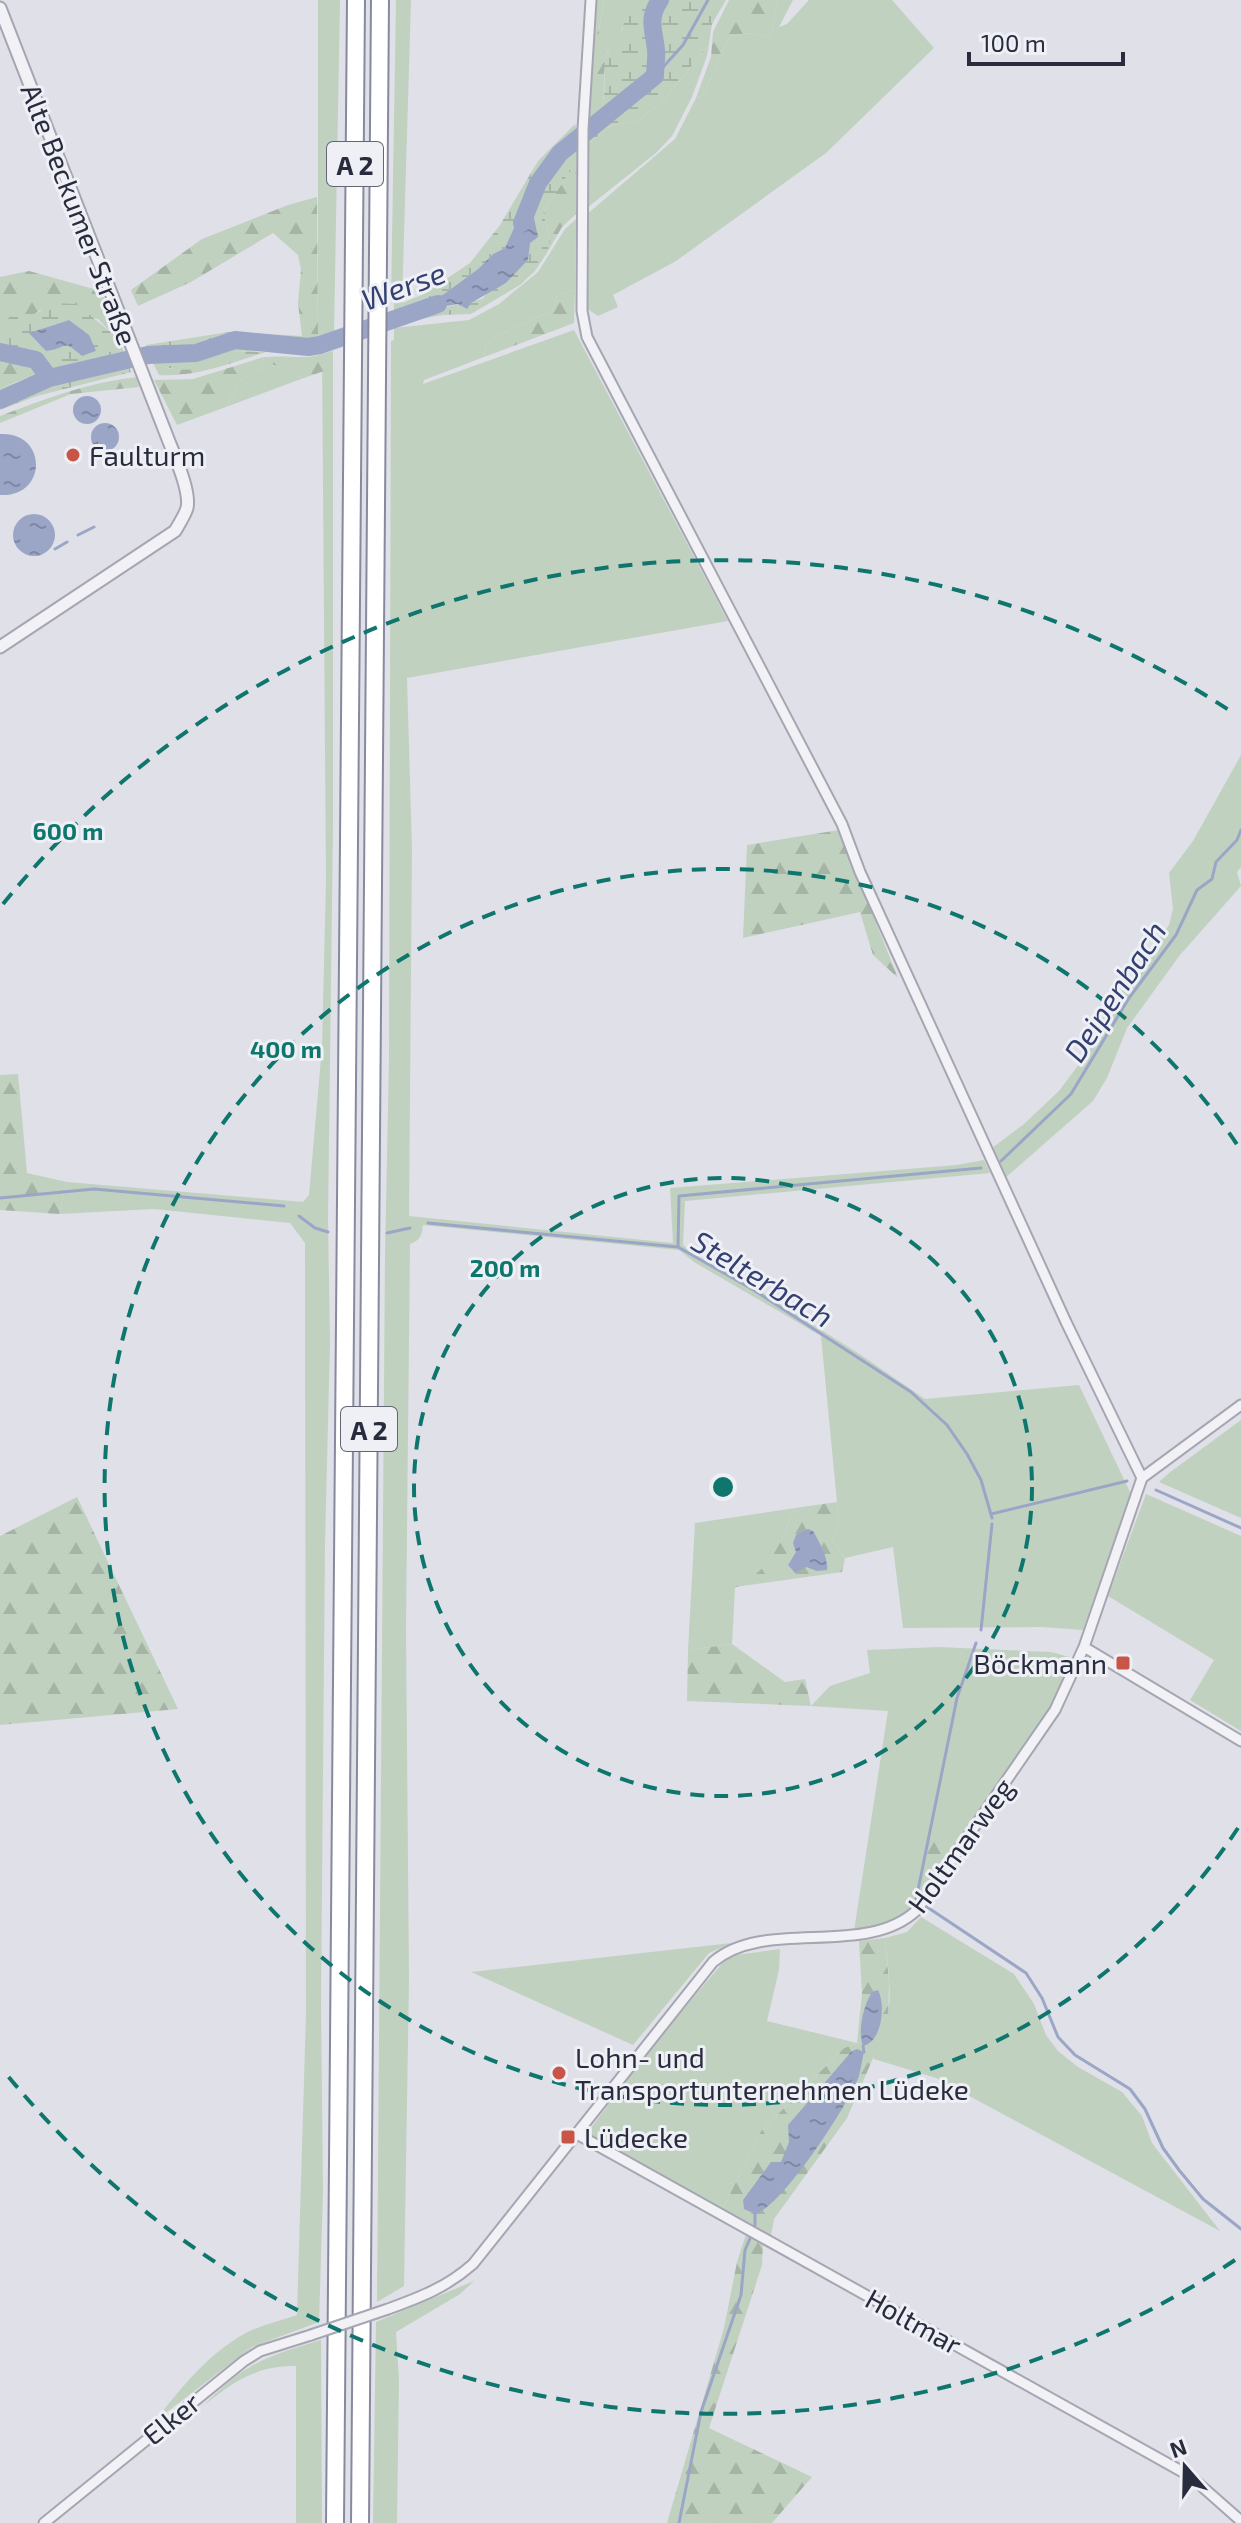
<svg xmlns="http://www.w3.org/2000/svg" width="1241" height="2523" viewBox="0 0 1241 2523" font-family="'Exo 2',sans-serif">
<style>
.green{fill:#c1d1c0}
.forest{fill:url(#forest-firs)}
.wetland{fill:url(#wetland-marsh);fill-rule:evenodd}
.water{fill:url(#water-ripples)}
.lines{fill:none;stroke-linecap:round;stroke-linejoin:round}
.stream{stroke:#9ba6c7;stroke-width:3}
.river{stroke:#9ba6c7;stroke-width:18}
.minor-casing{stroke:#a5a6b2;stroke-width:13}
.tertiary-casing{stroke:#a5a6b2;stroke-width:15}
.motorway-casing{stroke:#878a9e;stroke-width:20}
.minor{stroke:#f2f2f6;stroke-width:9}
.tertiary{stroke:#f2f2f6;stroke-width:11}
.motorway{stroke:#fff;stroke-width:16}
.minor-bridge-casing{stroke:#a5a6b2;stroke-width:13;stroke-linecap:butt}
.minor-bridge{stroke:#f2f2f6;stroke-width:9}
.ring{fill:none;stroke:#0f766e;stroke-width:4;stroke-dasharray:14 10}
.poi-dot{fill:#c95448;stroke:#eef0f5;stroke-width:3}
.labels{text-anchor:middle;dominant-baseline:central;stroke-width:6;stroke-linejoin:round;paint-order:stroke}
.shield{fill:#eef0f5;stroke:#646675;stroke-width:2}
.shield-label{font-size:26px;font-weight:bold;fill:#292b3e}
.street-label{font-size:28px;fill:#292b3e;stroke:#eef0f5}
.poi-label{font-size:28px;fill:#292b3e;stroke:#eef0f5;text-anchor:start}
.water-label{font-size:30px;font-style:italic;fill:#344071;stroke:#eef0f5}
.centre{fill:#0f766e;stroke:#eef0f5;stroke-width:4}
.ring-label{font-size:24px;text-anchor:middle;font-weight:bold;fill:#0f766e;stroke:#eef0f5;stroke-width:6;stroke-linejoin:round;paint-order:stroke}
</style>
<defs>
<pattern id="forest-firs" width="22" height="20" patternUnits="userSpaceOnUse" patternTransform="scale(2)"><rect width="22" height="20" fill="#c1d1c0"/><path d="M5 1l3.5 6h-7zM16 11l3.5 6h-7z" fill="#a6b4a6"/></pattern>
<pattern id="wetland-marsh" width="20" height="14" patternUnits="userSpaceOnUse" patternTransform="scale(2)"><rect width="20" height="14" fill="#c1d1c0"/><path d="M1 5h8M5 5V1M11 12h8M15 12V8" fill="none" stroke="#a6b4a6"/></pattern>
<pattern id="water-ripples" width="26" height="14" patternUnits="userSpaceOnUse" patternTransform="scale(2)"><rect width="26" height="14" fill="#9ba6c7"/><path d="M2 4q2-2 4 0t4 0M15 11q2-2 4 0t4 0" fill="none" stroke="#7e87a3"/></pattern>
</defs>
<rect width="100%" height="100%" fill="#dfe0e8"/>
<path class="green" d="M318,0H340L334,334L318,336Z
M396,0H411L402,303L400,311L394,313V302L391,301Z
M604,0H629L621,34L608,51L599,45V30Z
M778,0H793L779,27L787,24L809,0H892L934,48L826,153L676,261L613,295L618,307L598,316L586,308V215L675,139L696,98L702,97L730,36L747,33L771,37Z
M709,44L707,56L692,97L672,136L656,153L587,208V144L613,125L637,121L661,104Z
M576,219L575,289L557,296L553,310L495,337L487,343L484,357L424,380L423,384L574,330L728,621L407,678L412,849L409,1216L673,1243L670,1188L957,1165L984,1160L990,1173L685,1201L683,1245L698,1257L747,1283L861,1355L925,1399L1079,1385L1131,1494L1083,1630L1042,1627L903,1628L893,1547L845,1558L832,1540L839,1523L821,1336L694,1262L679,1250L423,1225C422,1236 420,1240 410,1244L406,1628L409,1980L404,2286L377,2302L385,1255L389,1059L391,341L394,340V328L469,320L499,304L538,272L565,229Z
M333,351V825L328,1219L330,1343L325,1544L321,2002L323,2192L319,2322L252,2347L155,2421C181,2388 207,2355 244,2334C260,2325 280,2321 297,2315L306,2013L305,1243L290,1223L154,1209L59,1214L67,1182L303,1202L309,1195L322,1047L326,880L322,354Z
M264,357H269L273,366L295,372L301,379L226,407L242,379L262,367Z
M1241,755V867L1237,872L1241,886L1180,955L1127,1028L1107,1078L1093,1101L1005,1178L992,1148L1024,1124L1059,1091L1085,1056L1101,1021L1169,925L1173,909L1169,873L1193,841Z
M1241,1420V1518L1159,1482L1169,1473Z
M1146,1494L1241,1536V1731L1190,1700L1214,1660L1108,1596Z
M795,1508C779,1545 773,1568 735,1588L732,1644L688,1650L695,1523Z
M938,1647L1051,1652L1073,1658L1053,1705L957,1848L931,1832L914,1907L888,1926L854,1931L888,1711L811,1706L830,1686L870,1673L867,1650Z
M921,1917L1014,1974L1034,2004L1046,2035L1058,2051L1078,2067L1122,2092L1142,2116L1152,2143L1220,2231L936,2078L874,2059L873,2054C897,2015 889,1981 885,1938L907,1932Z
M732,1943L709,1953L633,2045L471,1972Z
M780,1949L779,1970L767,2021L857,2043L844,2048L761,2131L722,2210L587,2133L656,2042L725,1960L736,1955Z
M474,2281L460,2294L396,2332L399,2380L397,2523H373L376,2322Z
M321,2340L322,2523H296V2366C255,2366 235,2381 204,2405C246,2363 264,2357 321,2340Z"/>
<path class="forest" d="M594,0H604L599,30V45L608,51C606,60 604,70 604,79C603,97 607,110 588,120Z
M729,0H778L771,37L747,33L730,36L702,97L696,98L711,57L713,32Z
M577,161L576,214L562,227L547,253L550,241L543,212Z
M317,197L318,336H302L298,303L301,270L298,255L273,233L191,282L138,306L131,290L202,239L288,205Z
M29,271L101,291L117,334L112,333L98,319L40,310L32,316L0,324V277Z
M575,289L574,323L484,357L487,343L495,337L553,310L557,296Z
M230,351L266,352C230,363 198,377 159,375L155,367L163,365L170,369Z
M322,354L324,371L301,379L295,372H288L269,363V357C288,355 304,360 322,354Z
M0,355L34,361L43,375L38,374L0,388Z
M264,357L262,367L242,379L226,407L177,425L154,380L193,379Z
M137,377L139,387L71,394L0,423V416C44,399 90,382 137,377Z
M839,830L898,978L873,955L860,912L743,938L747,845Z
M18,1074L27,1173L67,1182L59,1214L0,1210V1075Z
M77,1497L178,1709L0,1725V1536Z
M837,1502L839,1523L832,1540L845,1558L842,1572L735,1587C773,1568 779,1545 795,1508Z
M732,1644L785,1682L805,1679L811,1706L687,1701L688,1650Z
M931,1831L957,1848L914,1907Z
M885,1938L889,1982L888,2024L847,2118L774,2219L771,2236L722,2210L761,2131L844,2048L857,2043L862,1994L859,1941Z
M747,2231L763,2242L762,2265L709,2428L812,2477L772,2523H667L724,2328L737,2262Z"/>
<path class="wetland" d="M629,0H726L712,24L709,44L661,104L637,121L613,125L587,144L588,120C615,106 598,76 608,52C611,44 619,39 622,31C625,21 624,10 629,0Z
M575,124L578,133L577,161L543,212L550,241L547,253L535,271L520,285L471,314L443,315L393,324L394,313L400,311L402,303L424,294L470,263L500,225L538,161ZM530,200L528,260L506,283L488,292L482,299L423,312L422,305L444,294L478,269L493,254L505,248L524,205Z
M55,303L76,304L112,333L117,334L131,372L37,396L0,410V388L42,374L34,361L0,355V324L14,314C29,322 41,309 55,303ZM69,320L96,351L82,356L73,346L66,345L44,328Z
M229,332L302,336L334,334L333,348L308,355L285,351H230C218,367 194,372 175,369C166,368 163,365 155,367L146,345Z"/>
<path class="water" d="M530,199L538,237L530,243L528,260L506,283L471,303L467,309L458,304L417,311L422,305L444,294L478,269L493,254L505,248L524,205Z
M69,320L89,335L96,351L82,356C61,338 70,348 46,351L29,333Z
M73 410a14 14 0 1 1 28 0a14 14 0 1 1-28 0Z
M91 437a14 14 0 1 1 28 0a14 14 0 1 1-28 0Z
M0,434C48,431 48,498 0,495Z
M13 535a21 21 0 1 1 42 0a21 21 0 1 1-42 0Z
M808,1529L813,1531C819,1541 829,1559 827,1570L817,1571L806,1567L795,1573L788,1565L796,1552L793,1543L796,1535Z
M878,1990C886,2005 882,2042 863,2046C857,2032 864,2004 872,1992Z
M857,2049L864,2052C862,2060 861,2068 859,2076C849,2104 782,2207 755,2214L744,2209L743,2200L771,2162H781L789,2142L788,2125L852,2051Z"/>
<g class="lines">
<path class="stream" d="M655,76L683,45L708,0
M78,535L94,527
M55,549L67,542
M1001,1161L1071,1094L1129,998L1176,935L1197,890L1212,879L1216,862L1237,840L1241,830
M0,1198L94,1189L284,1206
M299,1216L315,1228L328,1232
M428,1223L678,1247L752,1289L911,1392L947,1425L967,1454L981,1480L992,1518
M387,1233L410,1228
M678,1247L679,1196L981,1168
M1156,1490L1241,1528
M991,1514L1127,1481
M981,1630L992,1524
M916,1900L957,1698L976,1643
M927,1907L1026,1973L1042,1998L1058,2037L1075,2055L1130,2089L1145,2109L1163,2148L1179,2170L1203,2199L1241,2229
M863,2046L864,2052
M755,2225V2214
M679,2523L701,2412L741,2295L745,2250L752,2234"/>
<path class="river" d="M522,223L538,183L560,153L655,76C655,67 657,58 656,50C654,30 647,19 660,0
M0,352L36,360L49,378
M0,400L49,378L148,355L196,353L235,340L308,347L320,345L438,304"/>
<defs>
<path id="minor" d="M591,0L583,129L582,311L587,337L842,824L860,872L1066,1322L1142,1478
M1084,1647L1241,1741
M577,2134L1190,2476L1241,2521
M388,2309C421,2297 447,2287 473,2264L713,1962C765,1917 865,1959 917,1910L1055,1710L1084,1647L1142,1478L1241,1405
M44,2523L244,2361L260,2351L311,2335"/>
<path id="tertiary" d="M0,8L168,439C174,455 191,491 187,508C185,515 179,524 175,531L0,647"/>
<path id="motorway" d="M335,2523L356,0
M360,2523L380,0"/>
</defs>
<use href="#minor" class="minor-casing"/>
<use href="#tertiary" class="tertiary-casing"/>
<use href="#motorway" class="motorway-casing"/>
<use href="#minor" class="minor"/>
<use href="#tertiary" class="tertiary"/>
<use href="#motorway" class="motorway"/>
<defs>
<path id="minor-bridge" d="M311,2335L388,2309"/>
</defs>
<use href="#minor-bridge" class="minor-bridge-casing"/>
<use href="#minor-bridge" class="minor-bridge"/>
</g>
<g class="ring">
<circle cx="723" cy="1487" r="309"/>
<path d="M1238 1828A618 618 0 1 1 1238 1146"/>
<path d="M1235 2260A927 927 0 0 1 3 2070M3 904A927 927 0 0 1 1235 714"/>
</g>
<g class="poi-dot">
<circle cx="73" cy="455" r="8"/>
<rect x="1115" y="1655" width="16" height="16" rx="4"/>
<circle cx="559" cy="2073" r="8"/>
<rect x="560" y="2129" width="16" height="16" rx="4"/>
</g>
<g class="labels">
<g class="shield">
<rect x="327" y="142" width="56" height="44" rx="6"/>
<rect x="341" y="1407" width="56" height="44" rx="6"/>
</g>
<g class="shield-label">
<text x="355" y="164">A 2</text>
<text x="369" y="1429">A 2</text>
</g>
<g class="street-label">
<text transform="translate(80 214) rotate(69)">Alte Beckumer Straße</text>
<text transform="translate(960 1845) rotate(-54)">Holtmarweg</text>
<text transform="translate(914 2321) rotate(29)">Holtmar</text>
<text transform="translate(171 2418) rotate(-39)">Elker</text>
</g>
<g class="poi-label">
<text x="89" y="455">Faulturm</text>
<text x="1107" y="1663" text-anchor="end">Böckmann</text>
<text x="575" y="2057">Lohn- und<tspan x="575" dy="32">Transportunternehmen Lüdeke</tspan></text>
<text x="584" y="2137">Lüdecke</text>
</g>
<g class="water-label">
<text transform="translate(403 285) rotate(-20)">Werse</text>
<text transform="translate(1114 991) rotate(-57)">Deipenbach</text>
<text transform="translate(763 1278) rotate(31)">Stelterbach</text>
</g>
</g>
<circle cx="723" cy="1487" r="12" class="centre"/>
<g class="ring-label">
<text x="68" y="840">600 m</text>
<text x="286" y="1058">400 m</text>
<text x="505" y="1277">200 m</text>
</g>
<g transform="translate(1185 2467) rotate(340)" stroke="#eef0f5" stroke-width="6" paint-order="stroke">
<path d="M0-6L14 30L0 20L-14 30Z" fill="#292b3e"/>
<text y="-12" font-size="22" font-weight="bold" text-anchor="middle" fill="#292b3e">N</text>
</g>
<path d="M969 52v12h154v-12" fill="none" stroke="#292b3e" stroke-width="4"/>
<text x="981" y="52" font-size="24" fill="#292b3e" stroke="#eef0f5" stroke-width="6" paint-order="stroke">100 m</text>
</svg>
